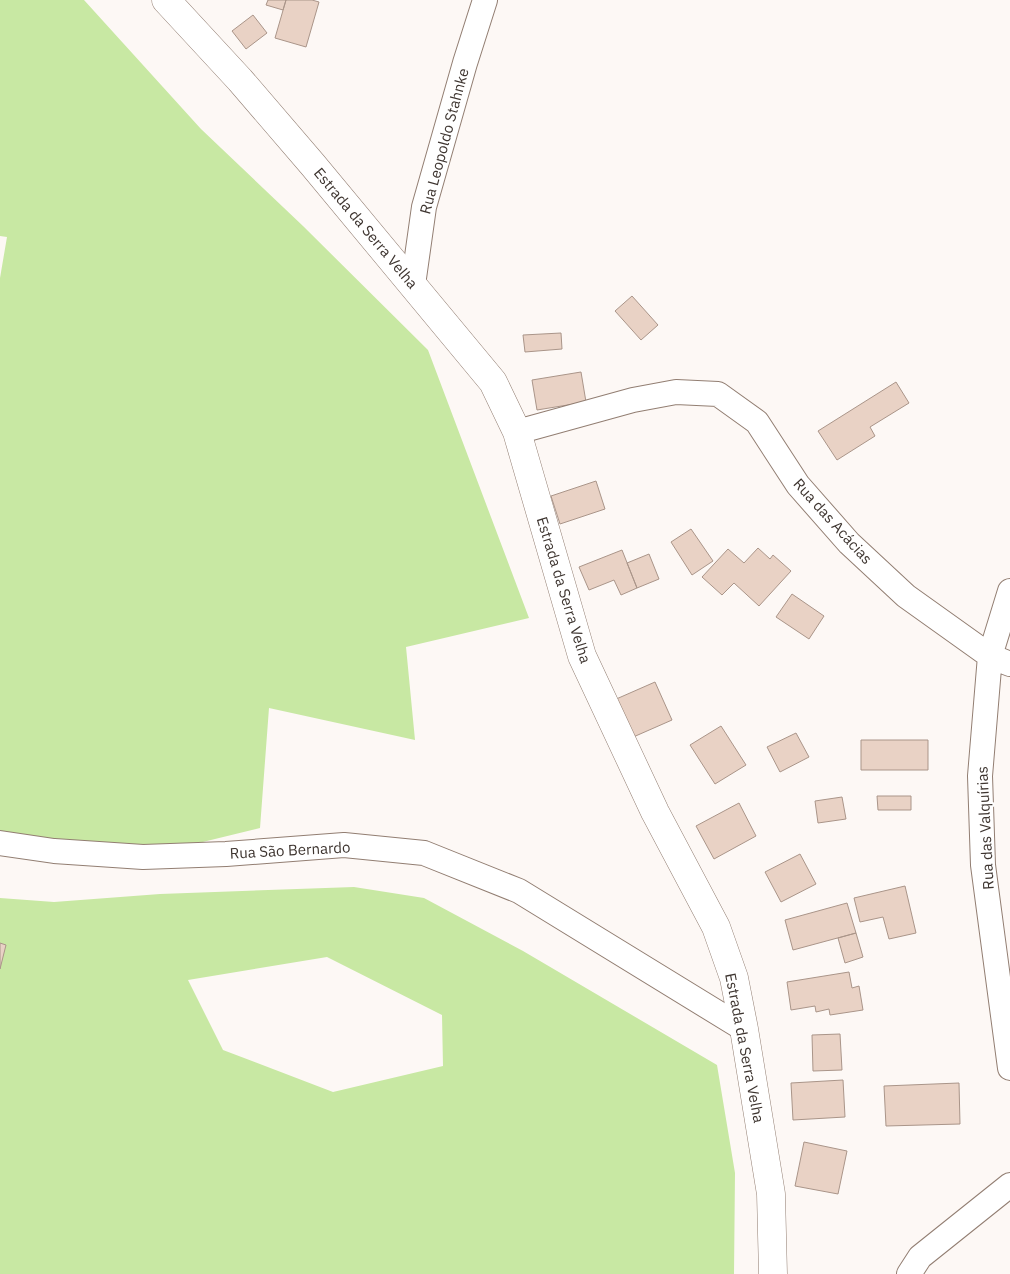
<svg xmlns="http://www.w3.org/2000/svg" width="1010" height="1274" viewBox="0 0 1010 1274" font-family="'IBM Plex Sans',sans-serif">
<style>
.green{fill:#c8e8a3;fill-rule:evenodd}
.building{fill:#e9d2c5;stroke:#aa9589}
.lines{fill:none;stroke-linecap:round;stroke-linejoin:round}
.street-casing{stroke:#927e72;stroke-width:26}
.secondary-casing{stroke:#927e72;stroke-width:29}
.street{stroke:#fff;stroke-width:24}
.secondary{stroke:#fff;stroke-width:28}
.labels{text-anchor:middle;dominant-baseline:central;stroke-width:4;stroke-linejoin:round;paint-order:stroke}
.street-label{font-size:15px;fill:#3e3530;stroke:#fff}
</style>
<rect width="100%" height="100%" fill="#fdf8f5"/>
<path class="green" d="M0,0H84L201,129L303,226L428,350L529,618L406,647L415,740L269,708L260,828L174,849L71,842L0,833V278L7,237L0,236Z
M354,887L424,898L523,951L717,1065L735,1173L734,1274H0V898L54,902L160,894ZM327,957L442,1015L443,1066L333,1092L223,1050L188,980Z"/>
<path class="building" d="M268,0H286L283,10L266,5Z
M286,0H312L319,2L306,47L275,38Z
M253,15L267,33L246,49L232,31Z
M632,296L658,325L641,340L615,311Z
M561,333L562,349L525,352L523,335Z
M581,372L586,402L537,410L532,380Z
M896,382L909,403L870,427L875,436L837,460L818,431Z
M596,481L605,509L560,524L551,496Z
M691,529L713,561L692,575L671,542Z
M758,548L770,559L773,555L791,571L759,606L734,583L722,595L702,577L728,549L744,563Z
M622,550L637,588L621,595L614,580L589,590L579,567Z
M649,554L659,579L637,588L627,563Z
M792,594L824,616L809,639L776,617Z
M655,682L672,720L631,738L614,700Z
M721,726L746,765L715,784L690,745Z
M796,733L809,757L780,772L767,747Z
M861,740H928V770H861Z
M877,796H911V810H878Z
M842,797L846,819L818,823L815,801Z
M739,803L756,836L714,859L696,826Z
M800,854L816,884L781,902L765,872Z
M905,886L916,933L889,939L883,917L860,922L854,898Z
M847,903L856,933L793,950L785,920Z
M856,933L863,957L845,963L838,938Z
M0,943L6,945L0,969Z
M849,972L852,988L859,986L863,1010L830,1015L829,1009L816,1012L815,1006L791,1010L787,982Z
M840,1034L842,1070L813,1071L812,1035Z
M843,1080L845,1117L793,1120L791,1083Z
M959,1083L960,1124L886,1126L884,1086Z
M804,1142L847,1151L838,1194L795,1186Z"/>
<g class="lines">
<defs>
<path id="street" d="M413,285L424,207L465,63L485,0
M517,432L633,400L676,392L718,394L757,422L798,485L849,543L906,596L990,656L1010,664
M1010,591L990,656L980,776L983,865L1010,1068
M0,843L54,851L143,857L226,854L344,845L424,853L519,891L744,1029
M909,1274L920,1257L1010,1185"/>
<path id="secondary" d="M166,0L240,80L313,165L493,382L517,432L582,656L655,812L716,927L734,978L744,1029L771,1194L773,1274"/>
</defs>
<use href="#street" class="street-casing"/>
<use href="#secondary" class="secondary-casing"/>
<use href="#street" class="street"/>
<use href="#secondary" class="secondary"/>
</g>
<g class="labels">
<g class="street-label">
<text transform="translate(444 141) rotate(-75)">Rua Leopoldo Stahnke</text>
<text transform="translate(366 228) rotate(50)">Estrada da Serra Velha</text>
<text transform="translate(833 521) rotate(48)">Rua das Acácias</text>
<text transform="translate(564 590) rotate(73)">Estrada da Serra Velha</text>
<text transform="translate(985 828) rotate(-93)">Rua das Valquírias</text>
<text transform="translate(290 850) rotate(-3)">Rua São Bernardo</text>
<text transform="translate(745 1048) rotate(79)">Estrada da Serra Velha</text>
</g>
</g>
</svg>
